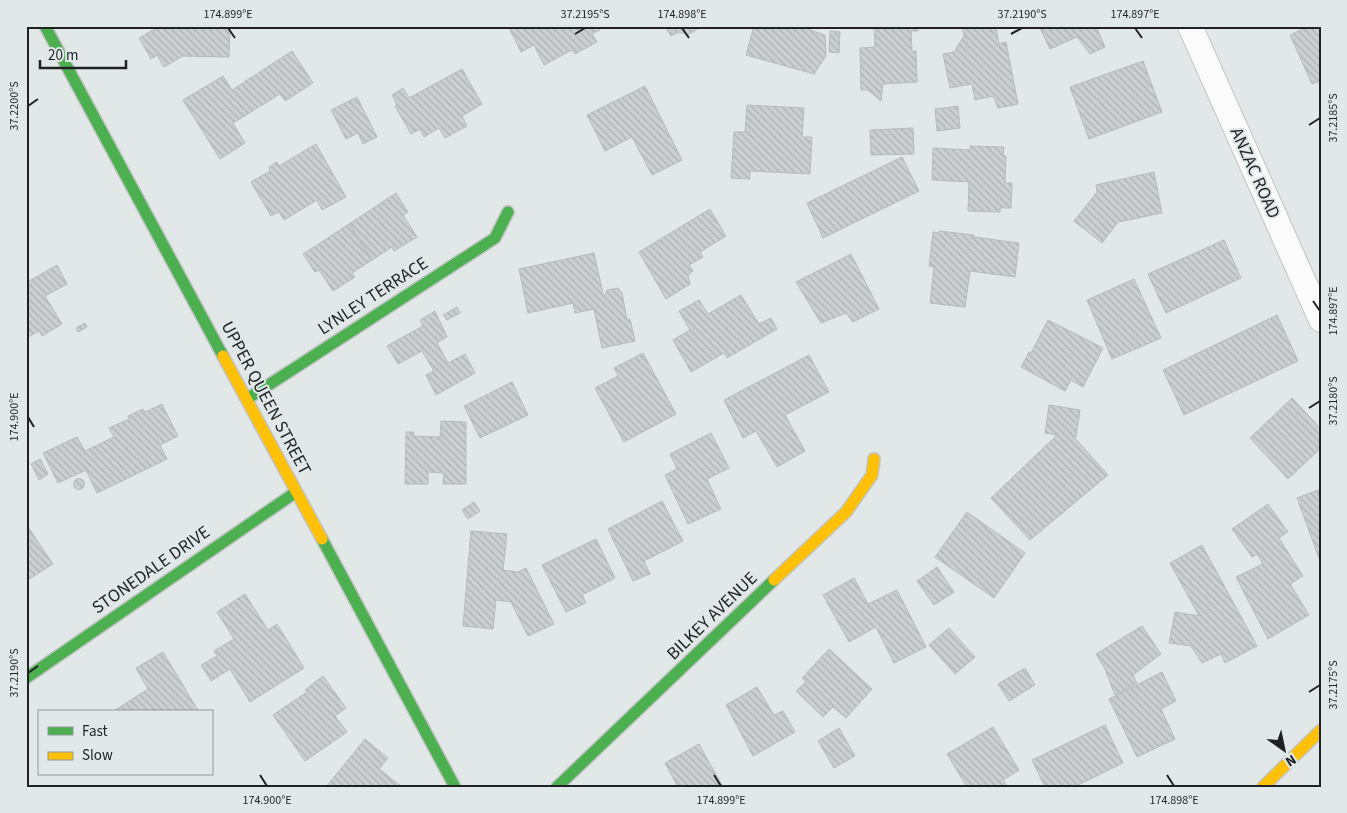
<svg xmlns="http://www.w3.org/2000/svg" width="1347" height="813" viewBox="0 0 1347 813" font-family="'Source Sans 3',sans-serif">
<style>
.building{fill:url(#building-back-hatch);stroke:#b8bbbb}
.lines{fill:none;stroke-linecap:round;stroke-linejoin:round}
.street-casing{stroke:#c1c4c4;stroke-width:26}
.fast-casing{stroke:#c1c4c4;stroke-width:14}
.slow-casing{stroke:#c1c4c4;stroke-width:14}
.street{stroke:#fbfbfb;stroke-width:24}
.fast{stroke:#4caf50;stroke-width:11}
.slow{stroke:#ffc107;stroke-width:11}
.ticks{fill:none;stroke:#1f2122;stroke-width:2}
.labels{text-anchor:middle;dominant-baseline:central;stroke-width:4;stroke-linejoin:round;paint-order:stroke}
.street-label{font-size:18px;fill:#1f2122;stroke:#e0e8e9}
.neatline{fill:none;stroke:#1f2122;stroke-width:2}
.ticks-label{font-size:12px;text-anchor:middle;fill:#1f2122}
</style>
<defs>
<pattern id="building-back-hatch" width="6" height="6" patternUnits="userSpaceOnUse" patternTransform="scale(1.25)"><rect width="6" height="6" fill="#cbcfcf"/><path d="M-1 5l2 2M0 0l6 6M5-1l2 2" fill="none" stroke="#aeb1b1"/></pattern>
</defs>
<rect width="100%" height="100%" fill="#e2e7e7"/>
<path class="building" d="M160,26H230L229,57L183,56L164,67L157,55L151,59L139,38Z
M508,26H598L600,30L592,34L597,42L575,54L572,50L544,65L534,45L521,52Z
M665,26H702L688,35L679,32L671,36Z
M754,26H798L825,35L826,56L814,74L746,55Z
M874,26H918V31H911L912,51H916L917,82L883,84L881,101L868,90H861L860,48L875,47Z
M962,26H996L999,44L1006,42L1018,104L998,108L993,96L975,100L972,84L950,88L943,54L954,52L964,36Z
M1039,26H1099L1098,31L1105,47L1090,54L1077,37L1050,49Z
M1309,26H1321V81L1312,84L1290,35Z
M830,31L840,32L839,53L829,52Z
M292,51L313,83L285,101L280,94L233,123L245,143L220,159L183,100L223,76L232,90Z
M1143,61L1162,112L1089,139L1070,87Z
M462,69L482,104L462,116L467,126L445,138L439,128L424,137L420,129L411,134L395,106L397,105L392,95L403,88L409,98Z
M645,86L682,160L652,175L632,137L605,151L587,115Z
M357,97L377,137L363,144L358,133L346,139L331,110Z
M747,105L804,108L802,137H812L810,174L750,171V179L731,178L734,132H745Z
M958,106L960,128L937,131L935,109Z
M913,128L914,154L871,155L870,130Z
M316,144L346,197L322,210L317,200L284,220L279,212L271,216L251,182L270,171L269,167L277,162L279,166Z
M970,146L1004,147L1003,156H1006L1005,183H1012L1011,208H1000V212L968,211L969,182L932,180L933,148L970,150Z
M902,157L919,191L823,238L807,203Z
M1154,172L1162,213L1118,222L1102,243L1074,221L1097,192L1096,185Z
M396,193L408,212L403,215L417,237L394,251L392,247L372,260L349,224Z
M710,209L726,236L700,252L703,257L689,265L693,271L688,275L690,284L666,299L639,252Z
M349,224L372,260L352,273L355,277L333,291L319,270L315,272L303,254Z
M939,231L974,235V237L1019,243L1015,277L970,271L965,307L930,303L934,267L929,266L933,232L938,233Z
M1224,240L1241,278L1166,313L1148,274Z
M594,253L604,298L607,290L618,288L622,293L627,320L630,319L635,341L602,348L594,309L575,313L573,303L528,313L519,269Z
M851,254L879,309L853,322L846,313L821,323L796,282Z
M57,265L67,284L45,296L62,324L42,336L39,331L26,338V276L29,281Z
M1134,279L1161,338L1112,359L1087,300Z
M741,295L759,324L771,318L777,329L727,358L724,353L691,372L673,340L690,330L679,311L699,300L708,314Z
M457,307L460,313L447,320L443,315Z
M435,311L447,337L437,343L448,363L465,354L475,373L436,395L426,375L434,371L422,351L398,364L387,346L423,326L420,320Z
M1277,315L1298,361L1184,415L1163,370Z
M1048,320L1103,348L1083,387L1071,380L1065,391L1021,367L1029,352L1031,353Z
M85,323L87,327L78,332L76,328Z
M643,353L676,414L624,442L595,388L618,376L614,368Z
M809,355L829,392L785,415L805,451L777,467L756,431L743,438L724,400Z
M512,382L528,415L480,438L464,406Z
M1292,398L1321,429V448L1288,479L1250,438Z
M162,404L178,436L160,445L167,459L97,493L86,470L58,483L43,453L77,437L85,451L114,437L109,428L129,419L128,416L143,409L145,412Z
M1049,405L1080,410L1076,437H1074L1108,475L1030,540L991,498L1057,435L1045,433Z
M441,421L466,422V484H443L444,473L428,472V484H405L406,432H414L413,436L440,437Z
M711,433L729,468L707,479L721,509L688,524L665,475L677,469L670,454Z
M40,459L48,474L39,480L31,464Z
M73.5 484a5.5 5.5 0 1 1 11 0a5.5 5.5 0 1 1-11 0Z
M1321,489V561H1320L1297,498Z
M662,501L683,541L644,561L650,574L633,581L608,529Z
M474,502L480,511L468,519L462,510Z
M1268,504L1288,532L1279,538L1303,576L1290,584L1309,615L1268,639L1236,577L1263,564L1257,554L1252,557L1232,529Z
M967,512L1025,553L994,598L935,557Z
M26,524L53,564L26,581Z
M471,531L507,534L503,570L518,572L526,568L554,624L528,636L511,602L496,600L493,629L463,626Z
M596,539L615,578L582,595L586,603L566,612L542,565Z
M1202,545L1257,646L1225,663L1221,654L1202,663L1191,646L1169,643L1175,612L1199,616L1170,563Z
M937,567L954,592L934,605L917,581Z
M854,578L868,604L897,590L926,647L894,663L876,627L849,642L823,595Z
M245,594L268,630L277,624L304,668L250,702L230,669L211,681L201,665L217,656L214,651L234,639L217,612Z
M1142,626L1161,654L1133,675L1137,683L1115,695L1105,669L1096,654Z
M949,628L975,657L955,674L929,645Z
M829,649L872,689L846,718L833,707L823,717L796,691L806,682L802,678Z
M163,652L199,712H112L148,689L136,668Z
M1025,668L1035,685L1009,701L998,684Z
M1162,672L1176,701L1161,709L1175,739L1137,757L1109,699Z
M323,676L346,708L335,716L347,732L305,761L273,715L307,692L305,690Z
M757,687L774,715L783,711L795,732L753,756L726,705Z
M1105,725L1123,763L1074,787H1045L1032,760Z
M993,727L1019,770L1003,780L1008,787H967L947,754Z
M839,728L855,756L834,768L818,741Z
M365,739L388,758L379,769L401,786L326,787Z
M699,744L723,787H678L665,763Z"/>
<g class="lines">
<defs>
<path id="street" d="M1190,26L1321,320"/>
<path id="fast" d="M45,26L223,356
M247,399L495,238L508,212
M322,539L455,787
M26,678L296,492
M557,787L774,580"/>
<path id="slow" d="M223,356L322,539
M774,580L846,512L872,475L874,459
M1263,787L1321,730"/>
</defs>
<use href="#street" class="street-casing"/>
<use href="#fast" class="fast-casing"/>
<use href="#slow" class="slow-casing"/>
<use href="#street" class="street"/>
<use href="#fast" class="fast"/>
<use href="#slow" class="slow"/>
</g>
<path class="ticks" d="M228,28L235,38M682,28L689,38M1135,28L1142,38M575,34L585,28M1011,34L1022,28M28,106L38,99M1309,125L1320,118M1313,301L1320,311M1309,408L1320,401M28,417L34,427M28,673L38,666M1309,692L1320,685M260,775L267,786M714,775L721,786M1167,775L1174,786"/>
<g class="labels">
<g class="street-label">
<text transform="translate(1255 173) rotate(66)">ANZAC ROAD</text>
<text transform="translate(373 296) rotate(-33)">LYNLEY TERRACE</text>
<text transform="translate(266 398) rotate(62)">UPPER QUEEN STREET</text>
<text transform="translate(151 570) rotate(-35)">STONEDALE DRIVE</text>
<text transform="translate(712 616) rotate(-44)">BILKEY AVENUE</text>
</g>
</g>
<rect width="1347" height="813" fill="none" stroke="#e0e8e9" stroke-width="55"/>
<rect x="38" y="710" width="175" height="65" fill="#e0e8e9" stroke="#939899"/>
<rect x="48" y="727" width="25" height="8" fill="#4caf50" stroke="#939899"/>
<text x="82" y="736" font-size="15" fill="#1f2122">Fast</text>
<rect x="48" y="752" width="25" height="8" fill="#ffc107" stroke="#939899"/>
<text x="82" y="760" font-size="15" fill="#1f2122">Slow</text>
<g transform="translate(1284 750) rotate(147)" stroke="#e0e8e9" stroke-width="4" paint-order="stroke">
<path d="M0-4L9 19L0 12L-9 19Z" fill="#1f2122"/>
<text y="-8" font-size="14" font-weight="bold" text-anchor="middle" fill="#1f2122">N</text>
</g>
<path d="M40 60v8h86v-8" fill="none" stroke="#1f2122" stroke-width="2.5"/>
<text x="48" y="60" font-size="15" fill="#1f2122" stroke="#e0e8e9" stroke-width="4" paint-order="stroke">20 m</text>
<rect x="28" y="28" width="1292" height="758" class="neatline"/>
<g class="ticks-label">
<text x="228" y="18">174.899°E</text>
<text x="585" y="18">37.2195°S</text>
<text x="682" y="18">174.898°E</text>
<text x="1022" y="18">37.2190°S</text>
<text x="1135" y="18">174.897°E</text>
<text transform="translate(14 106) rotate(-90)" y="4">37.2200°S</text>
<text transform="translate(1333 118) rotate(-90)" y="4">37.2185°S</text>
<text transform="translate(1333 311) rotate(-90)" y="4">174.897°E</text>
<text transform="translate(1333 401) rotate(-90)" y="4">37.2180°S</text>
<text transform="translate(14 417) rotate(-90)" y="4">174.900°E</text>
<text transform="translate(14 673) rotate(-90)" y="4">37.2190°S</text>
<text transform="translate(1333 685) rotate(-90)" y="4">37.2175°S</text>
<text x="267" y="804">174.900°E</text>
<text x="721" y="804">174.899°E</text>
<text x="1174" y="804">174.898°E</text>
</g>
</svg>
